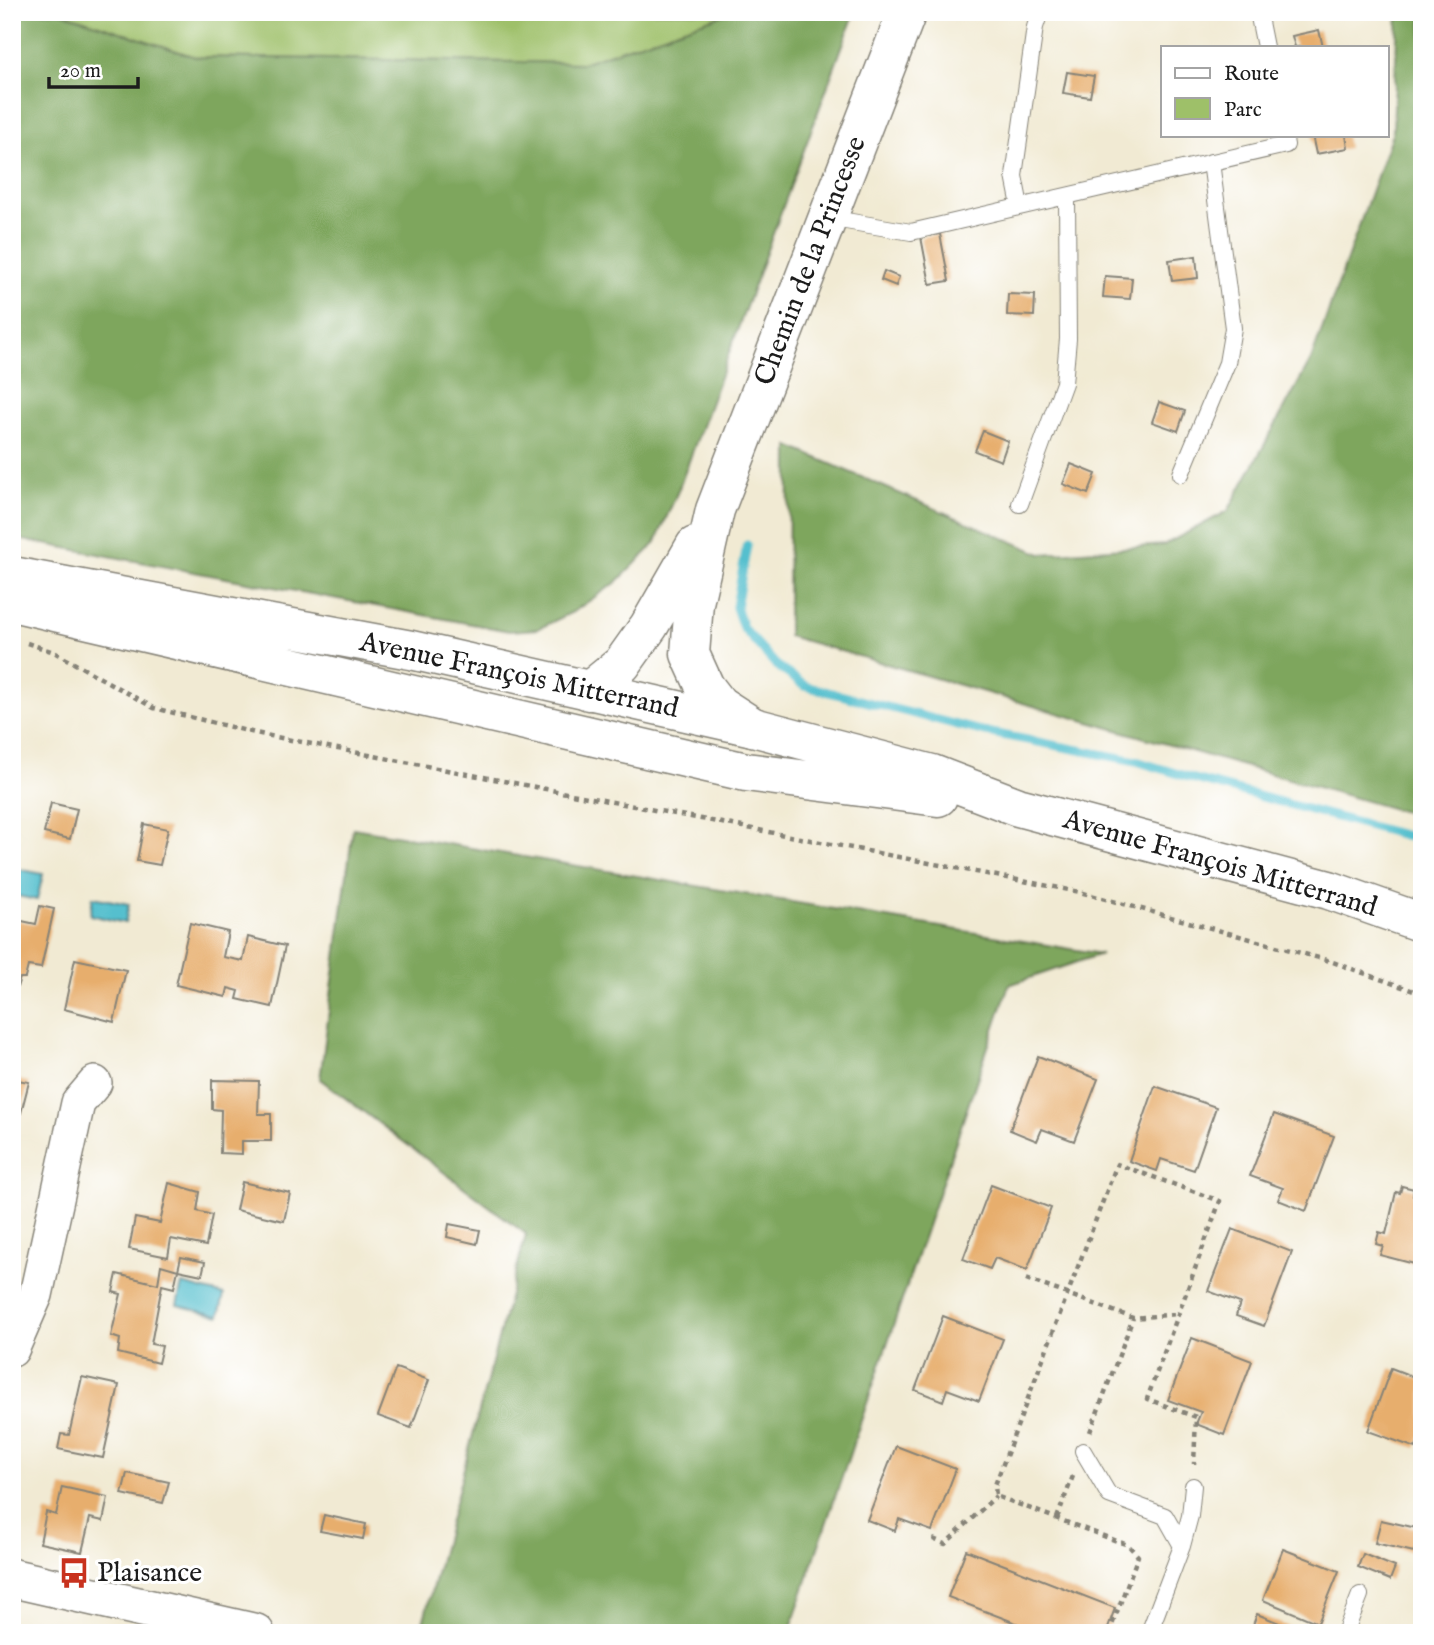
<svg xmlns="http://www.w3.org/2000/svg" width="1434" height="1645" viewBox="0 0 1434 1645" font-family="'IM FELL English',serif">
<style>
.green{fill:#9ec069;stroke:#5d6e42;stroke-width:2}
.forest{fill:#7ea65d;stroke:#4d613c;stroke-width:2}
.water{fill:#54bfce;stroke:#386e75;stroke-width:2}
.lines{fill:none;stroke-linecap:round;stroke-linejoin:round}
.stream{stroke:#54bfce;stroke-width:9}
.building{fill:#e7ae6d}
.service-casing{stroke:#868378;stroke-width:18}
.minor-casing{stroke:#868378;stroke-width:36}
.tertiary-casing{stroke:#868378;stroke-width:41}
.primary-casing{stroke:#868378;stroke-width:41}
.path{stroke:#868378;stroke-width:4.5;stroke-dasharray:5 5;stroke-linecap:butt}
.service{stroke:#fff;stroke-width:16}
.minor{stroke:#fff;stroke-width:33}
.tertiary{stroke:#fff;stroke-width:38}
.primary{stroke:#fff;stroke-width:38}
.labels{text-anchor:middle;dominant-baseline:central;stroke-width:6;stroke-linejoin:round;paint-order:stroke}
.street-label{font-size:28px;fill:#1c1c1c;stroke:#fff}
.poi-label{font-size:28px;fill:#1c1c1c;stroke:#fff;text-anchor:start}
</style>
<rect width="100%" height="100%" fill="#fff"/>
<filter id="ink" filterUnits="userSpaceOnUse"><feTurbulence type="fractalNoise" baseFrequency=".0143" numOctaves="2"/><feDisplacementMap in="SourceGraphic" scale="14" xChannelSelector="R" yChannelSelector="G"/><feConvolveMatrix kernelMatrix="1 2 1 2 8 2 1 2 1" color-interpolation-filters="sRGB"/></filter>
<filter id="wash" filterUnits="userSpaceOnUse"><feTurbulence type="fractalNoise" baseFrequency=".00686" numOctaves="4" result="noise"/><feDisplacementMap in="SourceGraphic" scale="28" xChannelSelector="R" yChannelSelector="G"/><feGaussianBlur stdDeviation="1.57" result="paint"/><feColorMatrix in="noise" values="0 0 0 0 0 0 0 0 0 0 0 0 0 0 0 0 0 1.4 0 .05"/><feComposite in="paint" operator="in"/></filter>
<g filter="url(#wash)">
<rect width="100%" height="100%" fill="#f1ead3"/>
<path class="green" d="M60,12H731L582,63L195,57Z"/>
<path class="forest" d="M12,12H60L195,57L582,63L731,12H855L678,491L655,544L617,582L573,612L538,629L509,631L12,538Z
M1398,12H1422V817L788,636L789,446L1041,554L1164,545L1228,511L1311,360L1393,131Z
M353,828L1101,954L1009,985L789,1633H471L423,1623L526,1234L320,1079Z"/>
<path class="water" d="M12,868L43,874L37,900L12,895Z
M93,897L129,904L125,923L90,915Z
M182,1284L224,1295L219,1316L177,1305Z"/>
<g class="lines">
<path class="stream" d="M747,545L736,607L743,628L776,665L805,686L981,731L1136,761L1195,779L1422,840"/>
</g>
<g id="blocks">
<path class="building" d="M1319,30L1323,47H1295L1292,36Z
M1067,72L1094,76L1090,97L1063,93Z
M1312,135H1346L1348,148L1316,154Z
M940,234L949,281L930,284L921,237Z
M1196,256L1198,278L1172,281L1169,260Z
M884,271L899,277L896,286L881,280Z
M1105,276L1132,278L1130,299L1103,297Z
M1008,294L1035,295L1034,316L1007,315Z
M1159,402L1185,411L1178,431L1152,422Z
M983,431L1008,441L1001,461L975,451Z
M1071,464L1096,474L1088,494L1063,484Z
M51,803L77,809L70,839L44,833Z
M144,824L168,829L160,865L137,861Z
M40,906L54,909L41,968L28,966L25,978H20L12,1003V921L16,922L17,920L36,924Z
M190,923L228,932L223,957L243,961L248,937L285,946L272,1007L237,999L239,991L228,988L226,997L176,985Z
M75,959L126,970L114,1022L64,1009Z
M1038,1056L1098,1079L1074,1141L1042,1129L1037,1141L1010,1130Z
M12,1079L29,1082L21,1113L15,1111L13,1117Z
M212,1080L259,1081L258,1114H271V1141H242V1154L220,1153L221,1110L212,1109Z
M1155,1086L1216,1107L1194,1170L1161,1159L1157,1171L1129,1161Z
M1274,1114L1334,1136L1306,1211L1278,1200L1283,1188L1250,1176Z
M242,1182L290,1193L284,1221L236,1210Z
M169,1183L200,1192L197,1211L212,1215L206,1246L171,1239L168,1257L129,1249L135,1218L160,1223Z
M991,1185L1051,1208L1027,1270L995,1258L990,1269L963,1259Z
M1402,1186L1414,1189L1413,1196L1422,1198V1266L1380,1255L1383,1246L1376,1244L1379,1232L1386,1234L1396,1192L1400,1193Z
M449,1224L480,1230L477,1244L447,1237Z
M1232,1229L1292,1252L1264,1326L1236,1316L1240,1303L1208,1291Z
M181,1257L205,1262L202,1275L178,1270L174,1288L162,1285L151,1344L162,1346L158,1363L118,1353L120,1339L111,1336L121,1294L113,1292L117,1274L158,1284L161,1265L178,1270Z
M943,1316L1003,1339L979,1401L947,1389L943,1401L915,1390Z
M1192,1338L1252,1361L1224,1435L1196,1424L1201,1412L1168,1400Z
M396,1368L429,1380L411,1428L378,1416Z
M1391,1368L1422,1380V1434L1416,1448L1368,1431Z
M82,1377L119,1385L103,1458L58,1449L61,1434L69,1435Z
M896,1446L956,1469L932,1531L899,1519L895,1531L867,1520Z
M127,1473L169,1482L163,1503L122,1494Z
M62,1487L108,1497L103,1521L90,1518L82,1552L40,1543L46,1512L56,1515Z
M324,1515L366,1524L363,1539L320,1531Z
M1381,1520L1421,1529L1414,1552L1375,1543Z
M1283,1549L1339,1571L1318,1623L1263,1600Z
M966,1550L1115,1608L1106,1633H1042L948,1597Z
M1363,1554L1395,1567L1390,1580L1358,1567Z
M1257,1614L1304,1633H1250Z"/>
</g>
</g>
<g filter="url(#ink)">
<use href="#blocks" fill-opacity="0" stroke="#868378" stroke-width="2"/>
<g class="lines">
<defs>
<path id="service" d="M1258,12L1265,47
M1020,206L1014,176L1035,27L1040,12
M828,218L911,232L1286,145L1284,135
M1181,474L1227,363L1233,328L1211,162
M1020,504L1064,383L1068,339L1067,196
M1083,1451L1109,1495L1165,1516L1182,1546L1149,1633
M1182,1546L1190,1516L1193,1486
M1345,1633L1360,1595"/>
<path id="minor" d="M12,1350L36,1295L78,1103L95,1083"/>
<path id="tertiary" d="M589,691L622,664L649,626L695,546
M753,727L719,705L705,687L690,654L694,603L715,510L907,12
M12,1578L255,1633"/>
<path id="primary" d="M12,576L411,650L753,727L932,774L1018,807L1329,890L1422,923
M12,602L746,772L938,797"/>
</defs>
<use href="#service" class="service-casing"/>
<use href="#minor" class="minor-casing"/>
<use href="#tertiary" class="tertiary-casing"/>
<use href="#primary" class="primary-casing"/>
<path class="path" d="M27,643L54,652L154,708L255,733L1080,892L1330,961L1422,994
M1026,1279L1133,1318L1178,1314
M1090,1432L1133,1318
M1057,1518L1073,1476
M933,1539L945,1544L996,1496
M1109,1633L1138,1556L1128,1545L996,1496L995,1485L1117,1164L1220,1201L1147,1399L1196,1417L1194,1464"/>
<use href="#service" class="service"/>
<use href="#minor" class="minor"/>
<use href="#tertiary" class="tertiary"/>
<use href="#primary" class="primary"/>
</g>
</g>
<defs>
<symbol id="bus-bare" viewBox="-9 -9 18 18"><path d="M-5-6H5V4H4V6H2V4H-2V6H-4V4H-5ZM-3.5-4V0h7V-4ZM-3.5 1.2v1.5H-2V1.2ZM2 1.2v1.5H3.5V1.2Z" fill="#c8321e" stroke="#fff" stroke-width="2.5" paint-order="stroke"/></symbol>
</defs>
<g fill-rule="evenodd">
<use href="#bus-bare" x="52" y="1551" width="44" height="44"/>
</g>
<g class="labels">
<g class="street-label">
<text transform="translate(811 261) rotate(-69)">Chemin de la Princesse</text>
<text transform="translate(519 676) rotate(12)">Avenue François Mitterrand</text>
<text transform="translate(1220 864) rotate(16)">Avenue François Mitterrand</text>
</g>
<g class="poi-label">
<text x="97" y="1573">Plaisance</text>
</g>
</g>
<rect width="1434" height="1645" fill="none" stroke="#fff" stroke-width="42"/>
<rect x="1161" y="46" width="228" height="91" fill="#ffffff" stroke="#a4a4a4" stroke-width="2"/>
<rect x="1175" y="68" width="35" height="10" fill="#ffffff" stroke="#a4a4a4" stroke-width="2"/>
<text x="1224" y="80" font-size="21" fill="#1c1c1c">Route</text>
<rect x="1175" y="98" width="35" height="21" fill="#9ec069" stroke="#a4a4a4" stroke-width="2"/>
<text x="1224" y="116" font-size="21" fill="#1c1c1c">Parc</text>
<path d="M49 77v10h89v-10" fill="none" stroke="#1c1c1c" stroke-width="3.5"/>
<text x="60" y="77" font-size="21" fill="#1c1c1c" stroke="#ffffff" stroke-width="5" paint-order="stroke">20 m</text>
</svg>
